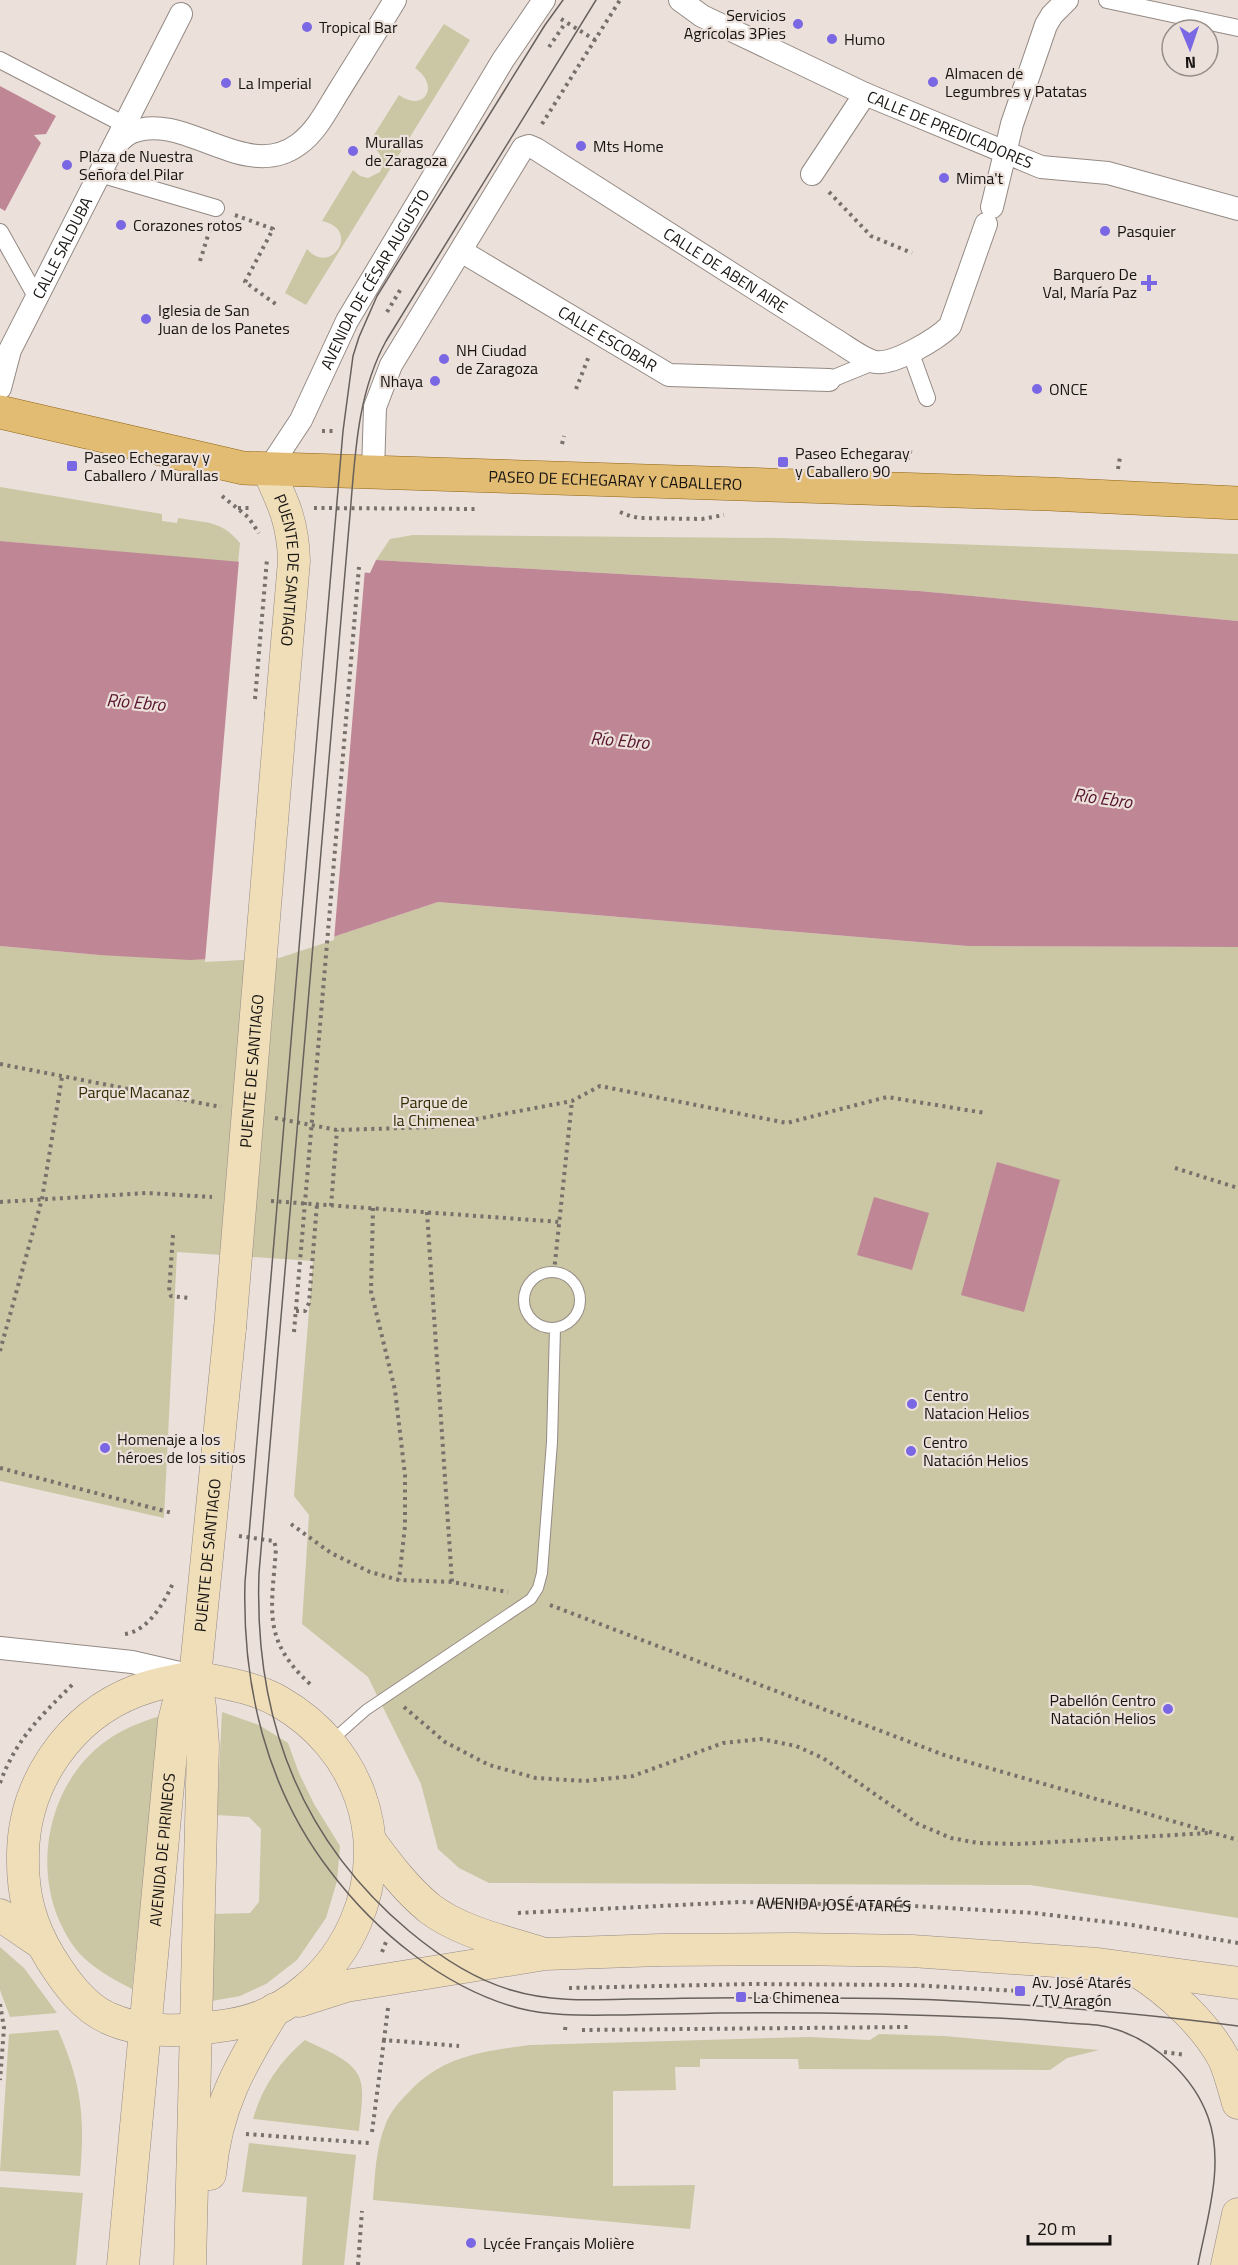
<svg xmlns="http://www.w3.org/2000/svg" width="1238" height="2265" viewBox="0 0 1238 2265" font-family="'Titillium Web',sans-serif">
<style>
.green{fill:#cbc6a4}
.water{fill:#bf8796}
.pier{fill:#ece0da}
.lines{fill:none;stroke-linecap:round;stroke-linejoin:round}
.service-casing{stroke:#948a84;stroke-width:12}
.pedestrian-casing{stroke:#948a84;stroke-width:18}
.minor-casing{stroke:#948a84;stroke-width:24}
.secondary-casing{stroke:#948a84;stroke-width:33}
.primary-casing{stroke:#8e6414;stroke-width:34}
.path{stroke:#77706b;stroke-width:4;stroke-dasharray:3 4.5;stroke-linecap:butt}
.service{stroke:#fff;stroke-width:10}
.pedestrian{stroke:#fff;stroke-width:16}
.minor{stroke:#fff;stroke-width:22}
.secondary{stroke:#f0deb9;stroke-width:32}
.primary{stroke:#e2bc73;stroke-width:33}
.tram{stroke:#67605c;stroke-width:1.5}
.secondary-bridge-casing{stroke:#948a84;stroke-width:33;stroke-linecap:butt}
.path-bridge{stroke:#77706b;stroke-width:4;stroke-dasharray:3 4.5;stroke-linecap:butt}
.secondary-bridge{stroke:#f0deb9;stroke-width:32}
.poi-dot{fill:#7a67e3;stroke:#ece0da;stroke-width:2}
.labels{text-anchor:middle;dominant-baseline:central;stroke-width:4.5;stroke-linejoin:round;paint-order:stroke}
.poi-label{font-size:16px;fill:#161310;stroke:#ece0da;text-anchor:start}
.street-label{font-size:16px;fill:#161310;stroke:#ece0da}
.park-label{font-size:16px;fill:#332d01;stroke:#ece0da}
.water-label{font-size:18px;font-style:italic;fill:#58132e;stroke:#ece0da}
</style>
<rect width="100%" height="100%" fill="#ece0da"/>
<path class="green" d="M444,24L470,40L306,305L285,293L307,249C331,277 362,229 322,221L353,170L360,176L368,178L380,172C386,159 380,149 367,146L399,95C424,113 441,86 415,68Z
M0,487L162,514V521L177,523L178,518C206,523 221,520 240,543L238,563L0,541Z
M413,535L779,538L1238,554V621L919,591L376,560L390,539Z
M438,902L967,946L1238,947V1918L1030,1885L489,1883L459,1868L438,1849L421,1784L368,1677L302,1624L309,1515L294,1496L313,1261L177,1252L164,1518L0,1481V946L99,955H279Z
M222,1712L259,1725L288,1743L299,1773L314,1804L340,1846L337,1881L326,1918L297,1960L266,1984L240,1996L212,2001L213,1914L250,1913L259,1902L261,1829L249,1817L217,1815Z
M160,1716L132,1989C113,1979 94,1969 79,1953C27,1890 41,1788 106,1741C122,1729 141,1722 160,1716Z
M0,1947L24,1968L57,2013L10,2017L0,1990Z
M58,2030C82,2085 85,2117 80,2176L0,2171L9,2034Z
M879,2034L944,2036L1099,2050L1067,2058L1050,2070L799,2069L798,2059H700V2067H675L676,2090L613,2091V2186L695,2185L690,2229L373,2200C375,2174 376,2147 386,2123C391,2111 400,2101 408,2093C441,2056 483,2051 530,2045L809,2037L870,2040Z
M305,2040C324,2050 357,2060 361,2083C364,2097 360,2116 359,2131L253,2119C262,2087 280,2061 305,2040Z
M249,2143L356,2155L344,2265H302L307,2197L242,2192Z
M0,2187L83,2193L76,2265H0Z"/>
<path class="water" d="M0,86L56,116L46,134L34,135L41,143L5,211L0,208Z
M0,541L370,573L376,560L919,591L1238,621V947L967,946L438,902L279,955L190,960L99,955L0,946Z
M997,1162L1060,1180L1024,1312L961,1295Z
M874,1197L929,1213L912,1270L857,1255Z"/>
<path class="pier" d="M239,560L365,569L334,940L279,958L205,962Z"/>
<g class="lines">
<defs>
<path id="service" d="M524 1300a28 28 0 1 1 56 0a28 28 0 1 1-56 0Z
M330,1742L366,1710L531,1599L538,1588L542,1573L552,1442L555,1328"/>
<path id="pedestrian" d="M1107,0L1238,28
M0,60L133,129
M100,174L216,208
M0,232L37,298
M910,351L927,398
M829,380L873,362"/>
<g id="minor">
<path id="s2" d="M680,0L702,16L865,94L1041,167L1108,173L1238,209"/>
<path d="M114,146C120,141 125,135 132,132C185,111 246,184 299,144C317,131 328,108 340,89C358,60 377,30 395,0"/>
<path d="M812,174L865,94"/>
<path d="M992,207L1012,124L1046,25L1052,15L1067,0"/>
<path id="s3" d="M461,251L669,375L829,380"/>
<path id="s4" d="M0,388L10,350L181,14"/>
<path id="s5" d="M268,470L301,420L347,321L503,60L544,0"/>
<path id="s6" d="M373,472L375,407L391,365L523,148L529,146L536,149L834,339C846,346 862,359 875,362C894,365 937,339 950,326L986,224"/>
<path d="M0,1648L132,1662L188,1675"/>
</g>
<g id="secondary">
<path id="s7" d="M268,470C284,504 293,523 294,561L281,713"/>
<path d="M195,1677C224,1683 254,1687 280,1702C358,1747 391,1837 356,1921C334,1973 286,2017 228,2025C190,2031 144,2035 108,2018C83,2007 65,1981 51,1959C30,1925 22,1894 23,1854C24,1783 69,1717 136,1691C155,1684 175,1680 195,1677Z"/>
<path d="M371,1842C388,1865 406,1889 429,1908C460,1932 504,1941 541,1953"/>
<path d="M0,1915L41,1943"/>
<path d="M1137,1971C1170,1992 1205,2024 1224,2059C1230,2073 1234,2089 1238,2103"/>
<path d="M299,2001L346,1986L545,1954L660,1950L794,1949L912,1951L1098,1964L1238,1983"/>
<path d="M210,2174C216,2107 240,2065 275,2009"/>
<path id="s8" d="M123,2265L174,1721L178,1705L195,1677"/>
<path id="s9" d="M190,2265L203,1745L200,1707L195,1677L230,1328"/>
<path d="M1227,2265L1238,2214"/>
</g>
<g id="primary">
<path id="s10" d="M0,412L243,468L1049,494L1238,503"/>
</g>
</defs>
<use href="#service" class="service-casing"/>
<use href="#pedestrian" class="pedestrian-casing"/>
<use href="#minor" class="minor-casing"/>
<use href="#secondary" class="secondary-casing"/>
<use href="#primary" class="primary-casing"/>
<g class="path">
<path d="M561,19L595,40"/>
<path d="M549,47L566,22"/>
<path d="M542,124L620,0"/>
<path d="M829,192L871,236L912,253"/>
<path d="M235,215L273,229L245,282L277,305"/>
<path d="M200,261L210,229"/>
<path d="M387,312L402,287"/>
<path d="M576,389L589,356"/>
<path d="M322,431H336"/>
<path d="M562,444L564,436"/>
<path d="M907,460L911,449"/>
<path d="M1118,469L1120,457"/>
<path d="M222,496L248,517L259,533"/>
<path d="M238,508H252"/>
<path d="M314,508L477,509"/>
<path d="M620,512L630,516L639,518L702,519L724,515"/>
<path d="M0,1064L221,1107"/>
<path d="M275,1118L337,1130L435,1127L572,1101L600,1086L787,1123L887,1097L985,1113"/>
<path d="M1175,1168L1238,1188"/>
<path d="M271,1201L560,1222"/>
<path d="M0,1202L147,1193L212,1197"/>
<path d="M331,1206L337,1130"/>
<path d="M373,1208L371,1291L395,1390L405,1475V1526L399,1580"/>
<path d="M427,1212L452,1582"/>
<path d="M173,1235L169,1292L171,1296L189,1298"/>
<path d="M554,1272L572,1101"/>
<path d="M296,1311H305L309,1303L317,1204"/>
<path d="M0,1351L42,1199L62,1077"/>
<path d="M0,1468L172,1513"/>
<path d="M291,1524L331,1553L370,1572L399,1580L452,1582L508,1592"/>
<path d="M239,1536L274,1541L276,1548C272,1609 261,1639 310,1684"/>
<path d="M550,1605L944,1755L1238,1840"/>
<path d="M125,1634C148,1631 164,1603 173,1583"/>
<path d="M404,1707L445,1742L489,1765L536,1778L585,1781L633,1776L723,1743L761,1739L796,1746L823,1758L918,1824L951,1838L978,1843L1018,1844L1209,1833"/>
<path d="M0,1783C17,1737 42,1715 75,1682"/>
<path id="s1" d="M518,1913L739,1902L913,1906L1034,1913L1132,1925L1238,1943"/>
<path d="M382,1952L386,1942"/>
<path d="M569,1988L751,1984L911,1985L1019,1991"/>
<path d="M0,2004L4,2028L0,2080"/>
<path d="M388,2008L384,2040L459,2046"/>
<path d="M565,2030L566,2024"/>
<path d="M582,2030L910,2027"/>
<path d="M1164,2052L1186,2055"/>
<path d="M372,2132L384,2040"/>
<path d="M246,2134L369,2143"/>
<path d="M358,2265L362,2211"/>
</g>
<use href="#service" class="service"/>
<use href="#pedestrian" class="pedestrian"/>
<use href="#minor" class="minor"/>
<use href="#secondary" class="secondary"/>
<use href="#primary" class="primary"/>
<path class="tram" d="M563,0L545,25L377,296L359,337L353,356L343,431L245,1582C242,1685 266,1788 330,1871C375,1931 444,1988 518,2008C553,2017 589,2015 625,2015C656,2014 687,2014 718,2013C811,2012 904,2014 997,2018C1021,2019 1045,2021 1068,2023C1085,2024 1102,2024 1118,2030C1157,2043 1194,2078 1208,2117C1225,2164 1207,2218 1198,2265
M596,0L386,341C355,398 355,463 349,526L259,1573C254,1714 298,1838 409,1931C439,1956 473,1979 511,1990C550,2002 590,2000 630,1999C674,1999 718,1997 762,1998C820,1998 879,1997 938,2000C1038,2005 1138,2013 1238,2026"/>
<defs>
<g id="secondary-bridge">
<path id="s11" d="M230,1328L281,713"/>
</g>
</defs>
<use href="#secondary-bridge" class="secondary-bridge-casing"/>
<path class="path-bridge" d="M255,699L267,559
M294,1332L359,567"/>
<use href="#secondary-bridge" class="secondary-bridge"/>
</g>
<g class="poi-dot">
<circle cx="798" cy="24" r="6"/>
<circle cx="307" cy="27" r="6"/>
<circle cx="832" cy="39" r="6"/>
<circle cx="933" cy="82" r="6"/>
<circle cx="226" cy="83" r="6"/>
<circle cx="581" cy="146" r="6"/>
<circle cx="353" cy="151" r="6"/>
<circle cx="67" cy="165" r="6"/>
<circle cx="944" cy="178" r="6"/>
<circle cx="121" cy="225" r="6"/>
<circle cx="1105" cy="231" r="6"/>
<path d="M1146 274h6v6h6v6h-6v6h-6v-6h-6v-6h6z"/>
<circle cx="146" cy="319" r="6"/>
<circle cx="444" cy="359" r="6"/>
<circle cx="435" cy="381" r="6"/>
<circle cx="1037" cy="389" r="6"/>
<rect x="777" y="456" width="12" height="12" rx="3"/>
<rect x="66" y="460" width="12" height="12" rx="3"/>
<circle cx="912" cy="1404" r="6"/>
<circle cx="105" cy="1448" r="6"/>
<circle cx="911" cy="1451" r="6"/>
<circle cx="1168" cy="1709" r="6"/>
<rect x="1014" y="1985" width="12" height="12" rx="3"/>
<rect x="735" y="1991" width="12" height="12" rx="3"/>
<circle cx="471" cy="2243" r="6"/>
</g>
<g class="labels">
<g class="poi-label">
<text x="786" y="15" text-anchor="end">Servicios<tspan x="786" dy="18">Agrícolas 3Pies</tspan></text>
<text x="319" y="27">Tropical Bar</text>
<text x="844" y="39">Humo</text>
<text x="945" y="73">Almacen de<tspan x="945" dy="18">Legumbres y Patatas</tspan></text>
<text x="238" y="83">La Imperial</text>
<text x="365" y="142">Murallas<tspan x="365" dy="18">de Zaragoza</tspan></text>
<text x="593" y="146">Mts Home</text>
<text x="79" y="156">Plaza de Nuestra<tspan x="79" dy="18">Señora del Pilar</tspan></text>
<text x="956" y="178">Mima't</text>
<text x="133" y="225">Corazones rotos</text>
<text x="1117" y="231">Pasquier</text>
<text x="1137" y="274" text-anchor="end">Barquero De<tspan x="1137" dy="18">Val, María Paz</tspan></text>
<text x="158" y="310">Iglesia de San<tspan x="158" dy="18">Juan de los Panetes</tspan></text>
<text x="456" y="350">NH Ciudad<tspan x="456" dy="18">de Zaragoza</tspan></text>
<text x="423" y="381" text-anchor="end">Nhaya</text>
<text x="1049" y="389">ONCE</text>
<text x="795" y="453">Paseo Echegaray<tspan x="795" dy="18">y Caballero 90</tspan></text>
<text x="84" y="457">Paseo Echegaray y<tspan x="84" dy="18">Caballero / Murallas</tspan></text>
<text x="924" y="1395">Centro<tspan x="924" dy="18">Natacion Helios</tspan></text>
<text x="117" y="1439">Homenaje a los<tspan x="117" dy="18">héroes de los sitios</tspan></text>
<text x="923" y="1442">Centro<tspan x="923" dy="18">Natación Helios</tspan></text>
<text x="1156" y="1700" text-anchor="end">Pabellón Centro<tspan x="1156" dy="18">Natación Helios</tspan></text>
<text x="1032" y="1982">Av. José Atarés<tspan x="1032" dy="18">/ TV Aragón</tspan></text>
<text x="753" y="1997">La Chimenea</text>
<text x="483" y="2243">Lycée Français Molière</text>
</g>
<g class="street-label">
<text stroke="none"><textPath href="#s2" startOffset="300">CALLE DE PREDICADORES</textPath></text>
<text stroke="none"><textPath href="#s4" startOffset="154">CALLE SALDUBA</textPath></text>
<text stroke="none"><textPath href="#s6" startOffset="603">CALLE DE ABEN AIRE</textPath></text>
<text stroke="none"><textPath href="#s5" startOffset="219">AVENIDA DE CÉSAR AUGUSTO</textPath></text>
<text stroke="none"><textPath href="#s3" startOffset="171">CALLE ESCOBAR</textPath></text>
<text stroke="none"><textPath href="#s10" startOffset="622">PASEO DE ECHEGARAY Y CABALLERO</textPath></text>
<text stroke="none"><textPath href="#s7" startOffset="104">PUENTE DE SANTIAGO</textPath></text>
<text stroke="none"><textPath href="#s11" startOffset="258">PUENTE DE SANTIAGO</textPath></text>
<text stroke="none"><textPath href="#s9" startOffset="711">PUENTE DE SANTIAGO</textPath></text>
<text stroke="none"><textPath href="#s8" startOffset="417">AVENIDA DE PIRINEOS</textPath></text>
<text stroke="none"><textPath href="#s1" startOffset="316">AVENIDA JOSÉ ATARÉS</textPath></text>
</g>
<g class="park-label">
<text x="134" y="1092">Parque Macanaz</text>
<text x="434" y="1102">Parque de<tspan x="434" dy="18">la Chimenea</tspan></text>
</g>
<g class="water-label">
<text transform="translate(136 702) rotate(5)">Río Ebro</text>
<text transform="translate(620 740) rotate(5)">Río Ebro</text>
<text transform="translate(1103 798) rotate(8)">Río Ebro</text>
</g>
</g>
<g transform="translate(1190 48) rotate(178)"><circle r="28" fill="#ece0da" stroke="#968e89" stroke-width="1.5"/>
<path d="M0-4.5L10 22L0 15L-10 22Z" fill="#7a67e3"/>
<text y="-9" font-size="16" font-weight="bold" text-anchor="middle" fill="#161310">N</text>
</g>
<path d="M1028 2235v9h82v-9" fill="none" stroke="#161310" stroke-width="3"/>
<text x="1037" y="2235" font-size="18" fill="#161310" stroke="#ece0da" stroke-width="4.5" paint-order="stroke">20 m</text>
</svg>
